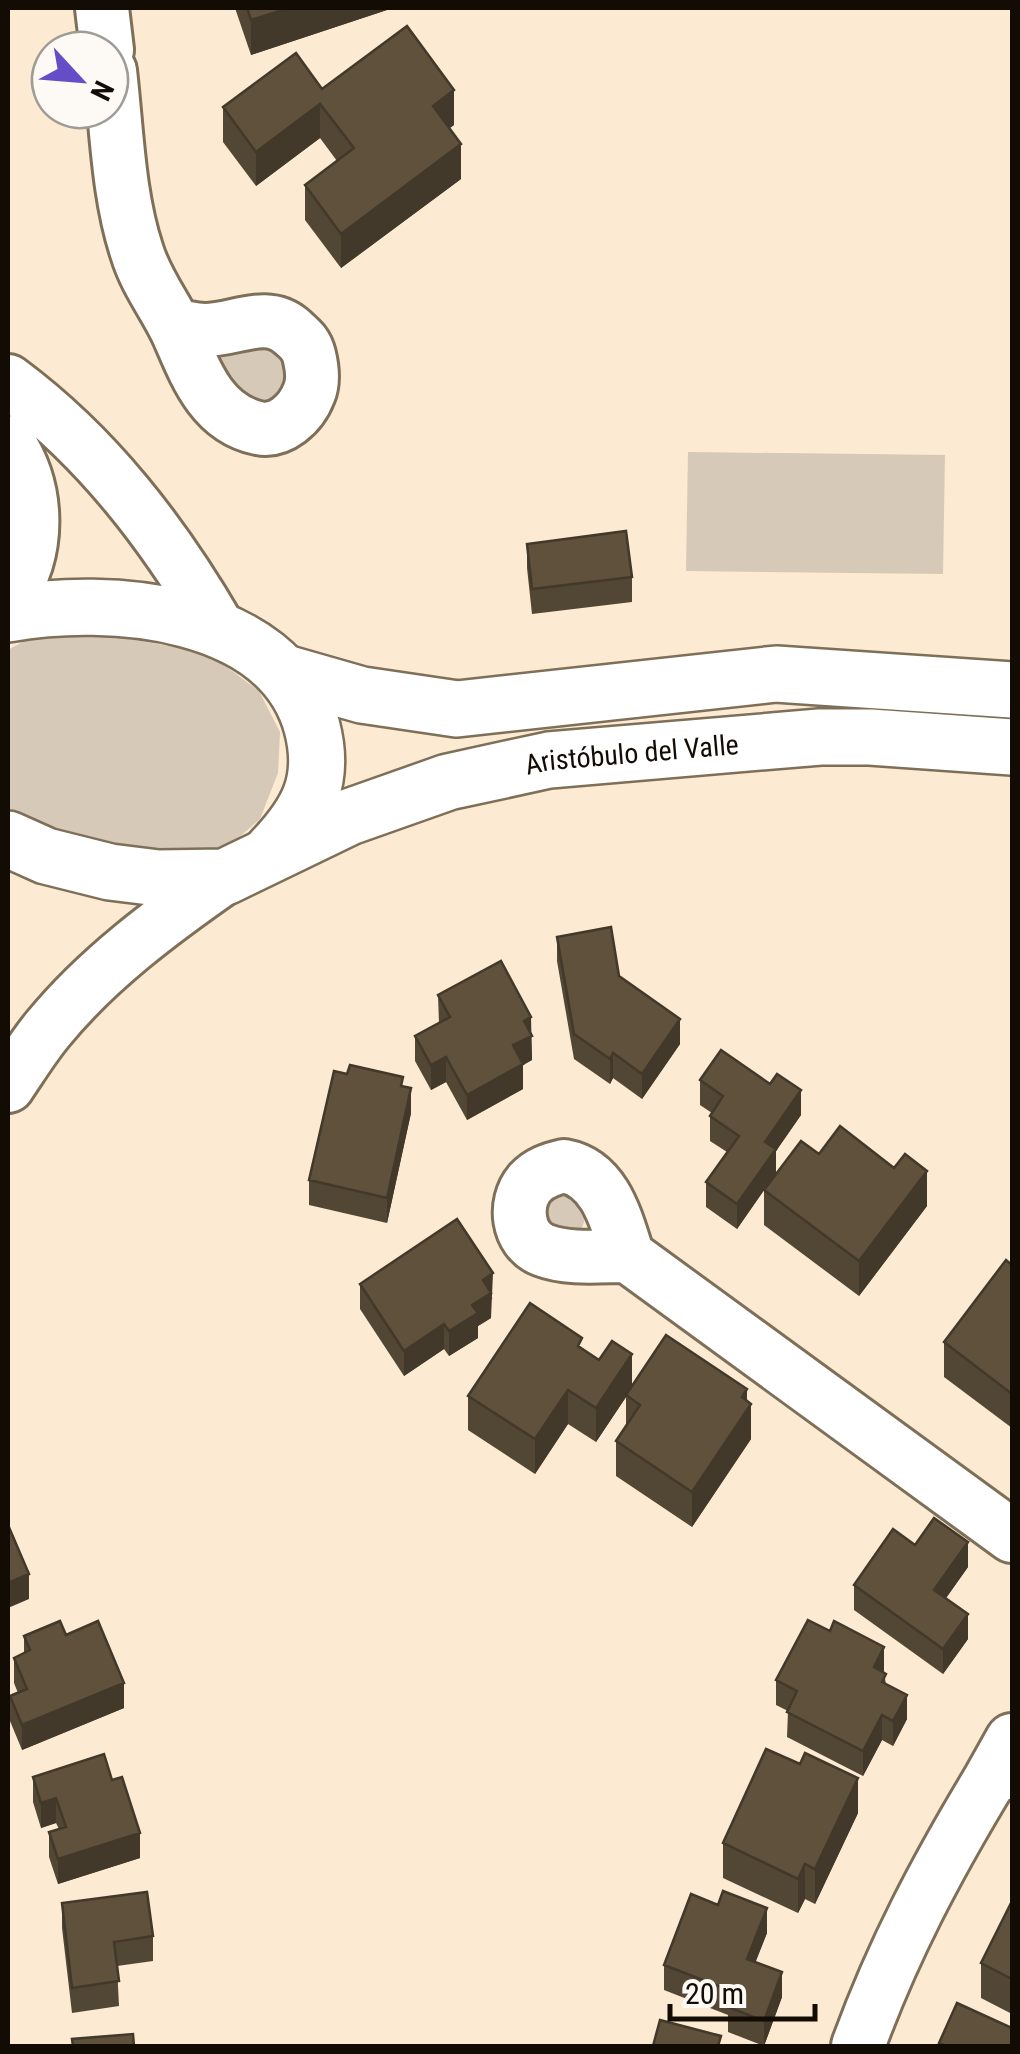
<svg xmlns="http://www.w3.org/2000/svg" width="1020" height="2054" viewBox="0 0 1020 2054" font-family="'Roboto Condensed',sans-serif">
<style>
.green{fill:#d7c9b7}
.lines{fill:none;stroke-linecap:round;stroke-linejoin:round}
.minor-casing{stroke:#7e6f59;stroke-width:58}
.tertiary-casing{stroke:#7e6f59;stroke-width:60}
.minor{stroke:#fff;stroke-width:52}
.tertiary{stroke:#fff;stroke-width:55}
.wall{fill:#524634}
.shaded-wall{fill:#42392a}
.building{fill:#5f513c;stroke:#42392a;stroke-width:2.5}
.labels{text-anchor:middle;dominant-baseline:central;stroke-width:10;stroke-linejoin:round;paint-order:stroke}
.street-label{font-size:28px;fill:#120c05;stroke:#fdfaf5}
</style>
<rect width="100%" height="100%" fill="#fcead2"/>
<path class="green" d="M229,344L279,345L288,378L275,398L251,405L218,364Z
M688,452L945,455L943,574L686,571Z
M90,632L180,648L220,662L259,691L280,732L278,773L260,819L230,845L198,857L100,851L8,814V650L33,636Z
M562,1190C582,1206 598,1225 565,1241L532,1211Z"/>
<g class="lines">
<defs>
<path id="minor" d="M102,8L107,50
M110,71C117,131 118,195 137,252C146,282 165,305 178,333C195,372 211,418 258,428C280,433 301,414 309,393C314,381 312,367 309,355C306,344 301,340 292,332C267,309 235,330 205,330C195,330 184,327 175,326
M8,381C97,447 163,533 219,629
M8,442C40,489 41,553 8,599
M8,1086C21,1067 33,1047 48,1029C97,969 162,921 225,877
M564,1166C606,1174 616,1220 628,1256C601,1256 569,1260 543,1250C517,1240 513,1203 530,1183C539,1173 551,1169 564,1166Z
M628,1256L1012,1536
M1012,1740L989,1781L1012,1766
M858,2046C893,1950 936,1869 989,1781"/>
<g id="tertiary">
<path d="M8,614C108,596 280,608 312,727C326,781 308,813 272,851"/>
<path d="M285,673L362,695L457,709L776,674L1012,690"/>
<path id="s1" d="M8,839L46,856L110,872L158,878L225,877L349,817L448,782L549,760L820,737H870L1012,747"/>
</g>
</defs>
<use href="#minor" class="minor-casing"/>
<use href="#tertiary" class="tertiary-casing"/>
<use href="#minor" class="minor"/>
<use href="#tertiary" class="tertiary"/>
</g>
<path class="wall" d="M235,8H393L251,55Z
M322,89L454,125L449,128L461,179L341,268L305,220V185L337,161L320,138L256,186L223,142V107Z
M527,544L632,577V602L532,614L527,568Z
M557,937L619,976L680,1044L642,1099L613,1078L610,1084L574,1059L557,961Z
M438,995L531,1034L532,1060L523,1065V1089L467,1120L446,1082L431,1090L415,1061V1036L439,1023Z
M700,1080L801,1115L776,1151V1173L819,1154L927,1206L859,1296L764,1225V1190L737,1229L706,1207V1182L727,1152L710,1141V1116L712,1113L700,1105Z
M403,1086L411,1113L387,1223L309,1205V1180Z
M1012,1265V1428L944,1377V1342Z
M360,1284L493,1298L491,1299V1318L478,1326V1338L449,1356L444,1349L404,1376L360,1309Z
M582,1349L632,1386L747,1401L751,1439L692,1527L616,1476V1441L626,1426V1397L596,1442L568,1424L535,1474L468,1430V1396Z
M915,1545L968,1567L946,1598L968,1639L943,1674L854,1610V1585Z
M66,1635L124,1708L22,1750L10,1721V1696L18,1693L14,1683V1658L24,1653V1636Z
M884,1673L886,1684L907,1719L893,1746L882,1740L863,1776L787,1737L788,1711L776,1705V1680Z
M800,1764L858,1813L815,1904L805,1899L798,1913L723,1878V1843Z
M33,1777L140,1858L58,1884L49,1857V1832L59,1829L56,1823L41,1828L33,1802Z
M1012,1901V2014L981,1998V1963Z
M62,1903L153,1936V1961L117,1966L119,2006L72,2013L62,1928Z
M767,1933L755,1962L782,1997L764,2046L728,2032V2015L664,1990V1965Z"/>
<path class="shaded-wall" d="M289,8H393L251,55V20Z
M454,90V125L433,141V106Z
M320,104V138L256,186V152Z
M461,144V179L341,268V234Z
M531,1017L532,1060L523,1065V1089L467,1120V1095L513,1045L524,1021Z
M680,1019V1044L642,1099V1074Z
M613,1053V1078L610,1084V1059Z
M446,1057V1082L431,1090V1065Z
M411,1088V1113L387,1223V1198Z
M801,1090V1115L776,1151V1173L737,1229V1204L765,1142Z
M927,1171V1206L859,1296V1261Z
M493,1273L491,1318L478,1326V1338L449,1356V1331L472,1305L483,1280Z
M444,1324V1349L404,1376V1351Z
M632,1354V1388L596,1442V1408Z
M747,1389V1411L751,1404V1439L692,1527V1492Z
M568,1390V1424L535,1474V1439Z
M968,1542V1567L934,1615V1590Z
M29,1574V1599L8,1608V1583Z
M968,1614V1639L943,1674V1649Z
M884,1647V1672L874,1667Z
M124,1683V1708L22,1750V1725Z
M907,1695V1719L893,1746V1721Z
M882,1715V1740L863,1776V1751Z
M858,1778V1813L815,1904V1869Z
M56,1798V1823L41,1828V1803Z
M140,1833V1858L58,1884V1859Z
M805,1864V1899L798,1913V1879Z
M767,1908V1933L747,1984V1959Z
M782,1972V1997L764,2046V2021Z"/>
<path class="building" d="M247,8H289L251,20Z
M407,26L454,90L433,106L461,144L341,234L305,185L354,148L320,104L256,152L223,107L296,53L322,89Z
M626,531L632,577L532,589L527,544Z
M611,927L619,976L680,1019L642,1074L613,1053L610,1059L574,1034L557,937Z
M501,961L531,1017L524,1021L532,1036L513,1045L523,1064L467,1095L446,1057L431,1065L415,1036L450,1017L438,995Z
M721,1050L770,1084L777,1074L801,1090L765,1142L776,1149L737,1204L706,1182L739,1136L710,1116L723,1096L700,1080Z
M350,1065L403,1077L401,1086L411,1088L387,1198L309,1180L334,1071L347,1074Z
M840,1126L894,1168L905,1154L927,1171L859,1261L764,1190L801,1141L819,1154Z
M457,1219L493,1273L483,1280L491,1293L472,1305L478,1313L449,1331L444,1324L404,1351L360,1284Z
M1006,1260L1012,1265V1394L944,1342Z
M530,1303L582,1338L578,1346L599,1360L612,1341L632,1354L596,1408L568,1390L535,1439L468,1396Z
M666,1335L747,1389L742,1397L751,1404L692,1492L616,1441L640,1405L626,1395Z
M934,1518L968,1542L934,1590L968,1614L943,1649L854,1585L893,1529L915,1545Z
M8,1525L29,1574L8,1583Z
M808,1620L830,1631L834,1621L884,1647L874,1667L886,1674L882,1682L907,1695L893,1721L882,1715L863,1751L787,1712L797,1691L776,1680Z
M60,1621L66,1635L98,1621L124,1683L22,1725L10,1696L27,1689L14,1658L30,1650L24,1636Z
M766,1749L800,1764L805,1753L858,1778L815,1869L805,1864L798,1879L723,1843Z
M104,1754L112,1780L122,1777L140,1833L58,1859L49,1832L66,1827L56,1798L41,1803L33,1777Z
M723,1891L767,1908L747,1959L782,1972L764,2021L728,2007L734,1992L664,1965L691,1894L718,1905Z
M147,1892L153,1936L114,1942L119,1981L72,1988L62,1903Z
M1012,1901V1979L981,1963Z
M957,2003L1012,2028V2046H946L939,2043Z
M660,2020L721,2036L718,2046H653Z
M133,2034L134,2046H73L72,2039Z"/>
<g class="labels">
<g class="street-label">
<text stroke="none"><textPath href="#s1" startOffset="652">Aristóbulo del Valle</textPath></text>
</g>
</g>
<rect width="1020" height="2054" fill="none" stroke="#120c05" stroke-width="20"/>
<g transform="translate(80 80) rotate(116)"><circle r="48" fill="#fdfaf5" stroke="#9f9b95" stroke-width="2.5"/>
<path d="M0-8L18 38L0 25L-18 38Z" fill="#634ec7"/>
<text y="-15" font-size="28" font-weight="bold" text-anchor="middle" fill="#120c05">N</text>
</g>
<path d="M670 2004v15h145v-15" fill="none" stroke="#120c05" stroke-width="5"/>
<text x="685" y="2004" font-size="30" fill="#120c05" stroke="#fdfaf5" stroke-width="8" paint-order="stroke">20 m</text>
</svg>
